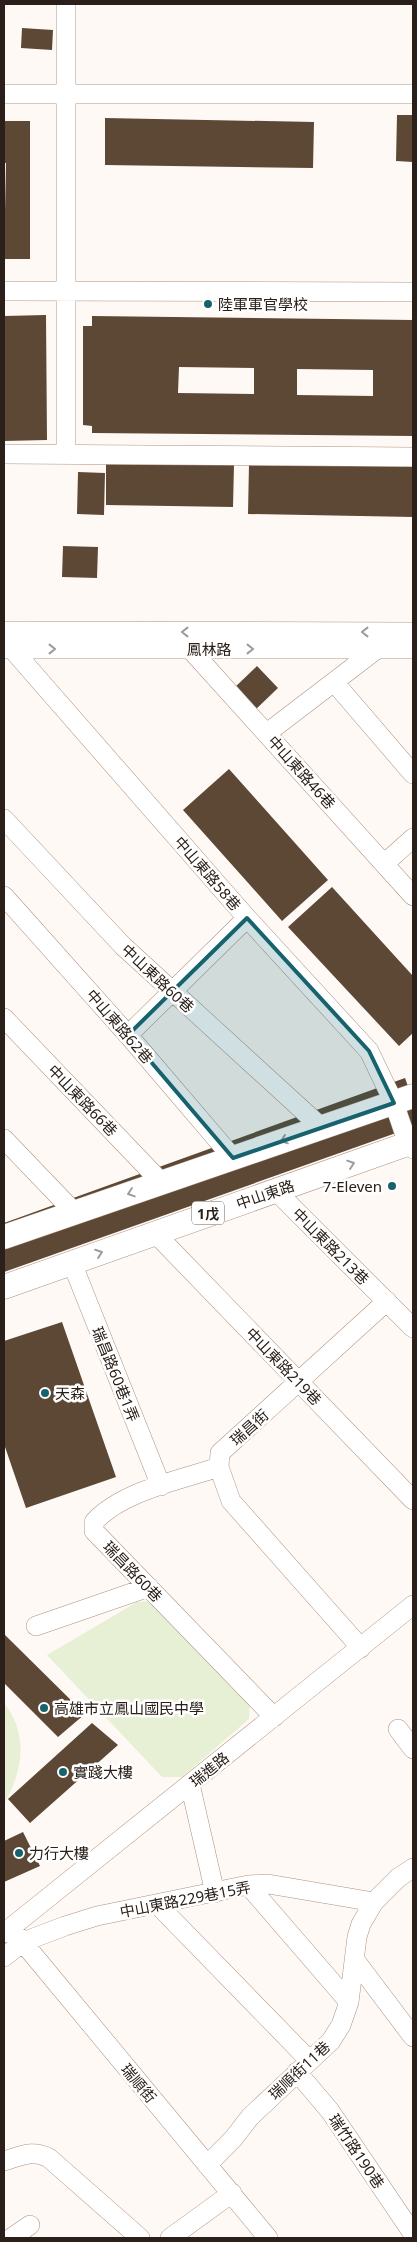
<svg xmlns="http://www.w3.org/2000/svg" width="417" height="2242" viewBox="0 0 417 2242" font-family="'Noto Sans','Noto Sans TC',sans-serif">
<style>
.green{fill:#e7f0d4}
.building{fill:#5c4835;fill-rule:evenodd}
.lines{fill:none;stroke-linecap:round;stroke-linejoin:round}
.minor-casing{stroke:#ad9280;stroke-width:20}
.major-casing{stroke:#ad9280;stroke-width:25}
.minor{stroke:#fff;stroke-width:19}
.major{stroke:#fff;stroke-width:24}
.oneway{stroke:#9f9b98}
.marked{fill:#16636d;fill-opacity:0.2;stroke:#16636d;stroke-width:4;stroke-linejoin:round}
.poi-dot{fill:#16636d;stroke:#fff;stroke-width:2}
.labels{text-anchor:middle;dominant-baseline:central;stroke-width:5;stroke-linejoin:round;paint-order:stroke}
.shield{fill:#fff;stroke:#6a635e;stroke-width:1}
.shield-label{font-size:14px;font-weight:bold;fill:#2a2019}
.poi-label{font-size:15px;fill:#2a2019;stroke:#fff;text-anchor:start}
.street-label{font-size:15px;fill:#2a2019;stroke:#fff}
</style>
<rect width="100%" height="100%" fill="#fff9f5"/>
<path class="green" d="M150,1601L250,1703L249,1719L182,1777H162L47,1655L137,1602Z
M4,1703C29,1734 23,1771 4,1804Z"/>
<path class="building" d="M22,28L53,30L52,50L21,48Z
M397,115H413V162L396,161Z
M105,118L314,122L313,168L105,165Z
M4,121H30V259H4L6,163H4Z
M46,315L47,440L4,441V316Z
M92,316L413,320V436L92,433V426L83,425V326H92ZM179,367L254,368V394L178,393ZM297,369L373,370V396L297,395Z
M106,463L234,464L233,507L106,505Z
M249,464L413,466V517L248,514Z
M78,472L105,473L104,515L77,514Z
M63,546L98,547L97,578L62,577Z
M257,666L278,688L253,712L232,690Z
M229,769L328,880L282,921L183,810Z
M332,887L413,976V1033L399,1046L288,927Z
M405,1078L413,1100V1127L4,1272V1223Z
M62,1322L116,1477L26,1508L4,1444V1341Z
M4,1634L85,1714L58,1737L4,1683Z
M92,1723L118,1745L30,1823L8,1799Z
M23,1832L40,1866L4,1882V1841Z"/>
<g class="lines">
<defs>
<path id="minor" d="M4,94H413
M4,291L413,292
M4,454L413,457
M66,454V4
M4,631L413,632
M5,649H413
M12,649L247,918L369,1051L394,1103L408,1144L413,1149
M190,649L413,896
M334,682L413,774
M267,733L377,649
M4,819L123,946L321,1127
M384,864L413,838
M4,896L128,1035L233,1158
M4,1018L161,1182
M128,1035L247,918
M4,1139L74,1212
M275,1190L413,1328
M154,1232L413,1500
M72,1263L161,1486
M219,1467C180,1480 122,1491 94,1522V1531L274,1717
M36,1626L149,1587
M361,1648L231,1501L219,1467L220,1453L387,1301
M398,1729L413,1749
M190,1784L215,1893
M248,1885L349,2002
M158,1905L309,2060
M11,1928L268,2238
M4,1933L413,1605
M4,1957L23,1942L65,1926L97,1916L248,1885L268,1884L374,1902
M355,1960L413,2037
M297,2072L330,2111L413,2234
M4,2161C21,2156 33,2149 49,2158L140,2238
M207,2165L233,2139L250,2117L331,2041L341,2025L349,2002L357,1937L361,1924L374,1902L398,1878L413,1868
M11,2238L30,2225
M170,2238L232,2193"/>
<path id="major" d="M4,1237L413,1096
M4,1287L413,1142"/>
</defs>
<use href="#minor" class="minor-casing"/>
<use href="#major" class="major-casing"/>
<use href="#minor" class="minor"/>
<use href="#major" class="major"/>
</g>
<defs><path id="oneway-chevron" d="M-2-3.5L2.5 0L-2 3.5" fill="none" stroke-width="1.6" stroke-linecap="round" stroke-linejoin="round" transform="scale(1.25)"/></defs>
<g class="oneway">
<use href="#oneway-chevron" transform="translate(185 632) rotate(-180)"/>
<use href="#oneway-chevron" transform="translate(365 632) rotate(180)"/>
<use href="#oneway-chevron" transform="translate(52 649)"/>
<use href="#oneway-chevron" transform="translate(250 649)"/>
<use href="#oneway-chevron" transform="translate(284 1140) rotate(161)"/>
<use href="#oneway-chevron" transform="translate(351 1164) rotate(-19)"/>
<use href="#oneway-chevron" transform="translate(131 1193) rotate(161)"/>
<use href="#oneway-chevron" transform="translate(99 1253) rotate(-20)"/>
</g>
<path class="marked" d="M247,918L369,1051L394,1103L233,1158L128,1035Z"/>
<g class="poi-dot">
<circle cx="208" cy="304" r="5"/>
<circle cx="392" cy="1186" r="5"/>
<circle cx="45" cy="1393" r="5"/>
<circle cx="44" cy="1708" r="5"/>
<circle cx="63" cy="1772" r="5"/>
<circle cx="19" cy="1853" r="5"/>
</g>
<g class="labels">
<rect class="shield" x="192" y="1201.5" width="32" height="23" rx="4"/>
<g class="shield-label">
<text x="208" y="1213">1戊</text>
</g>
<g class="poi-label">
<text x="218" y="304">陸軍軍官學校</text>
<text x="382" y="1186" text-anchor="end">7-Eleven</text>
<text x="55" y="1393">天森</text>
<text x="54" y="1708">高雄市立鳳山國民中學</text>
<text x="73" y="1772">實踐大樓</text>
<text x="29" y="1853">力行大樓</text>
</g>
<g class="street-label">
<text x="209" y="649">鳳林路</text>
<text transform="translate(302 772) rotate(48)">中山東路46巷</text>
<text transform="translate(208 873) rotate(49)">中山東路58巷</text>
<text transform="translate(158 978) rotate(43)">中山東路60巷</text>
<text transform="translate(120 1026) rotate(49)">中山東路62巷</text>
<text transform="translate(83 1100) rotate(46)">中山東路66巷</text>
<text transform="translate(265 1194) rotate(-19)">中山東路</text>
<text transform="translate(331 1246) rotate(45)">中山東路213巷</text>
<text transform="translate(284 1366) rotate(46)">中山東路219巷</text>
<text transform="translate(116 1374) rotate(68)">瑞昌路60巷1弄</text>
<text transform="translate(249 1427) rotate(-42)">瑞昌街</text>
<text transform="translate(133 1571) rotate(46)">瑞昌路60巷</text>
<text transform="translate(209 1769) rotate(-39)">瑞進路</text>
<text transform="translate(185 1899) rotate(-11)">中山東路229巷15弄</text>
<text transform="translate(299 2070) rotate(-43)">瑞順街11巷</text>
<text transform="translate(139 2083) rotate(50)">瑞順街</text>
<text transform="translate(357 2151) rotate(56)">瑞竹路190巷</text>
</g>
</g>
<rect width="417" height="2242" fill="none" stroke="#2a2019" stroke-width="10"/>
</svg>
